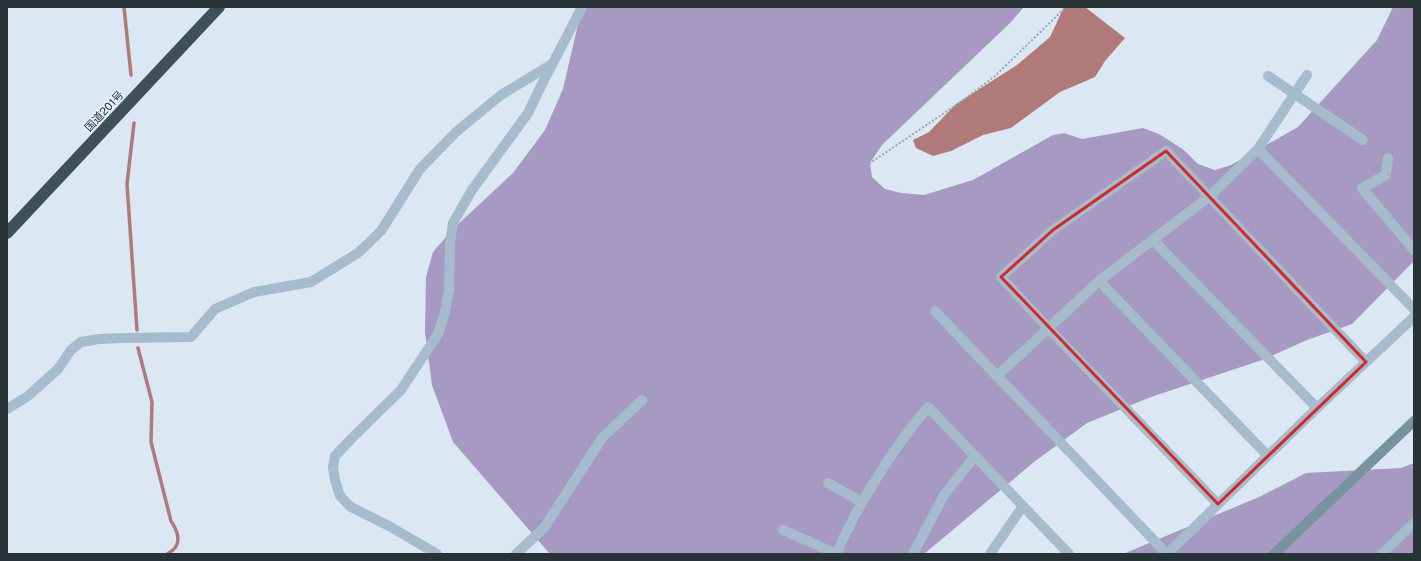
<svg xmlns="http://www.w3.org/2000/svg" width="1421" height="561" viewBox="0 0 1421 561" font-family="'Public Sans','Noto Sans JP',sans-serif">
<style>
.green{fill:#a69ac2}
.water{fill:#b07a79}
.lines{fill:none;stroke-linecap:round;stroke-linejoin:round}
.stream{stroke:#b07a79;stroke-width:3.5}
.path{stroke:#91a8b7;stroke-width:2;stroke-dasharray:2 2;stroke-linecap:butt}
.street{stroke:#a6bbcb;stroke-width:10}
.secondary{stroke:#78929f;stroke-width:10}
.highway{stroke:#3e5158;stroke-width:12}
.marked{fill:none;stroke:#d62828;stroke-width:3;stroke-linejoin:round}
.labels{text-anchor:middle;dominant-baseline:central;stroke-width:3;stroke-linejoin:round;paint-order:stroke}
.street-label{font-size:11px;fill:#273337;stroke:#e7f1fa}
</style>
<rect width="100%" height="100%" fill="#dbe7f2"/>
<path class="green" d="M582,7H1024L1010,23L882,145L870,163L872,177L885,189L901,193L924,195L973,180L1053,135L1064,133L1082,139L1143,128L1159,134L1184,150L1198,164L1215,170L1231,165L1298,127L1377,40L1393,7H1414V261L1352,324L1307,340L1262,360L1151,397L1087,423L1034,462L924,554H550L453,442L432,385L425,332L426,277L433,252L453,229L513,173L545,130L563,89Z
M1414,463V554H1123L1259,497L1306,473L1401,468Z"/>
<path class="water" d="M1064,7H1085L1125,38L1105,61L1095,77L1060,92L1011,128L983,135L951,151L933,156L916,148L913,140L929,132L956,104L1017,65L1050,37Z"/>
<g class="lines">
<path class="stream" d="M124,7L131,75
M134,123L127,184L137,330
M138,348L152,402L151,442L171,521C179,533 183,546 167,554"/>
<path class="path" d="M648,393L691,338L723,304L759,262L787,234L808,211L833,188L962,101L994,77L1066,7"/>
<path class="street" d="M1268,76L1363,140
M1258,149L1414,309
M1388,158L1386,175L1362,188L1414,250
M1153,240L1317,408
M1099,281L1268,456
M935,311L1167,554
M997,376L1099,281L1210,196L1258,149L1307,75
M7,409L28,396L58,369L71,350L81,342L99,339L122,338L191,337L215,309L254,292L311,282L358,253L381,231L420,169L456,132L501,95L552,64
M828,483L862,502
M1218,504L1049,329L1001,277L1053,230L1166,151L1366,362
M783,530L837,554
M437,554L389,526L351,507L340,496L335,480L333,467L335,456L353,437L401,390L438,334L445,312L449,290L450,243L453,223L472,190L528,113L542,84L582,7
M516,554L544,528L602,438L642,400
M837,554C841,540 849,528 855,515C876,477 900,440 928,407L1069,554
M913,554L944,495L975,456
M990,554L1023,506
M1167,554L1317,408L1414,317
M1382,554L1414,523"/>
<path class="secondary" d="M1274,554L1414,421"/>
<path class="highway" d="M7,233L219,7"/>
</g>
<path class="marked" d="M1166,151L1366,362L1218,504L1001,277L1053,230Z"/>
<g class="labels">
<g class="street-label">
<text transform="translate(104 111) rotate(-47)">国道201号</text>
</g>
</g>
<rect width="1421" height="561" fill="none" stroke="#273337" stroke-width="16"/>
</svg>
